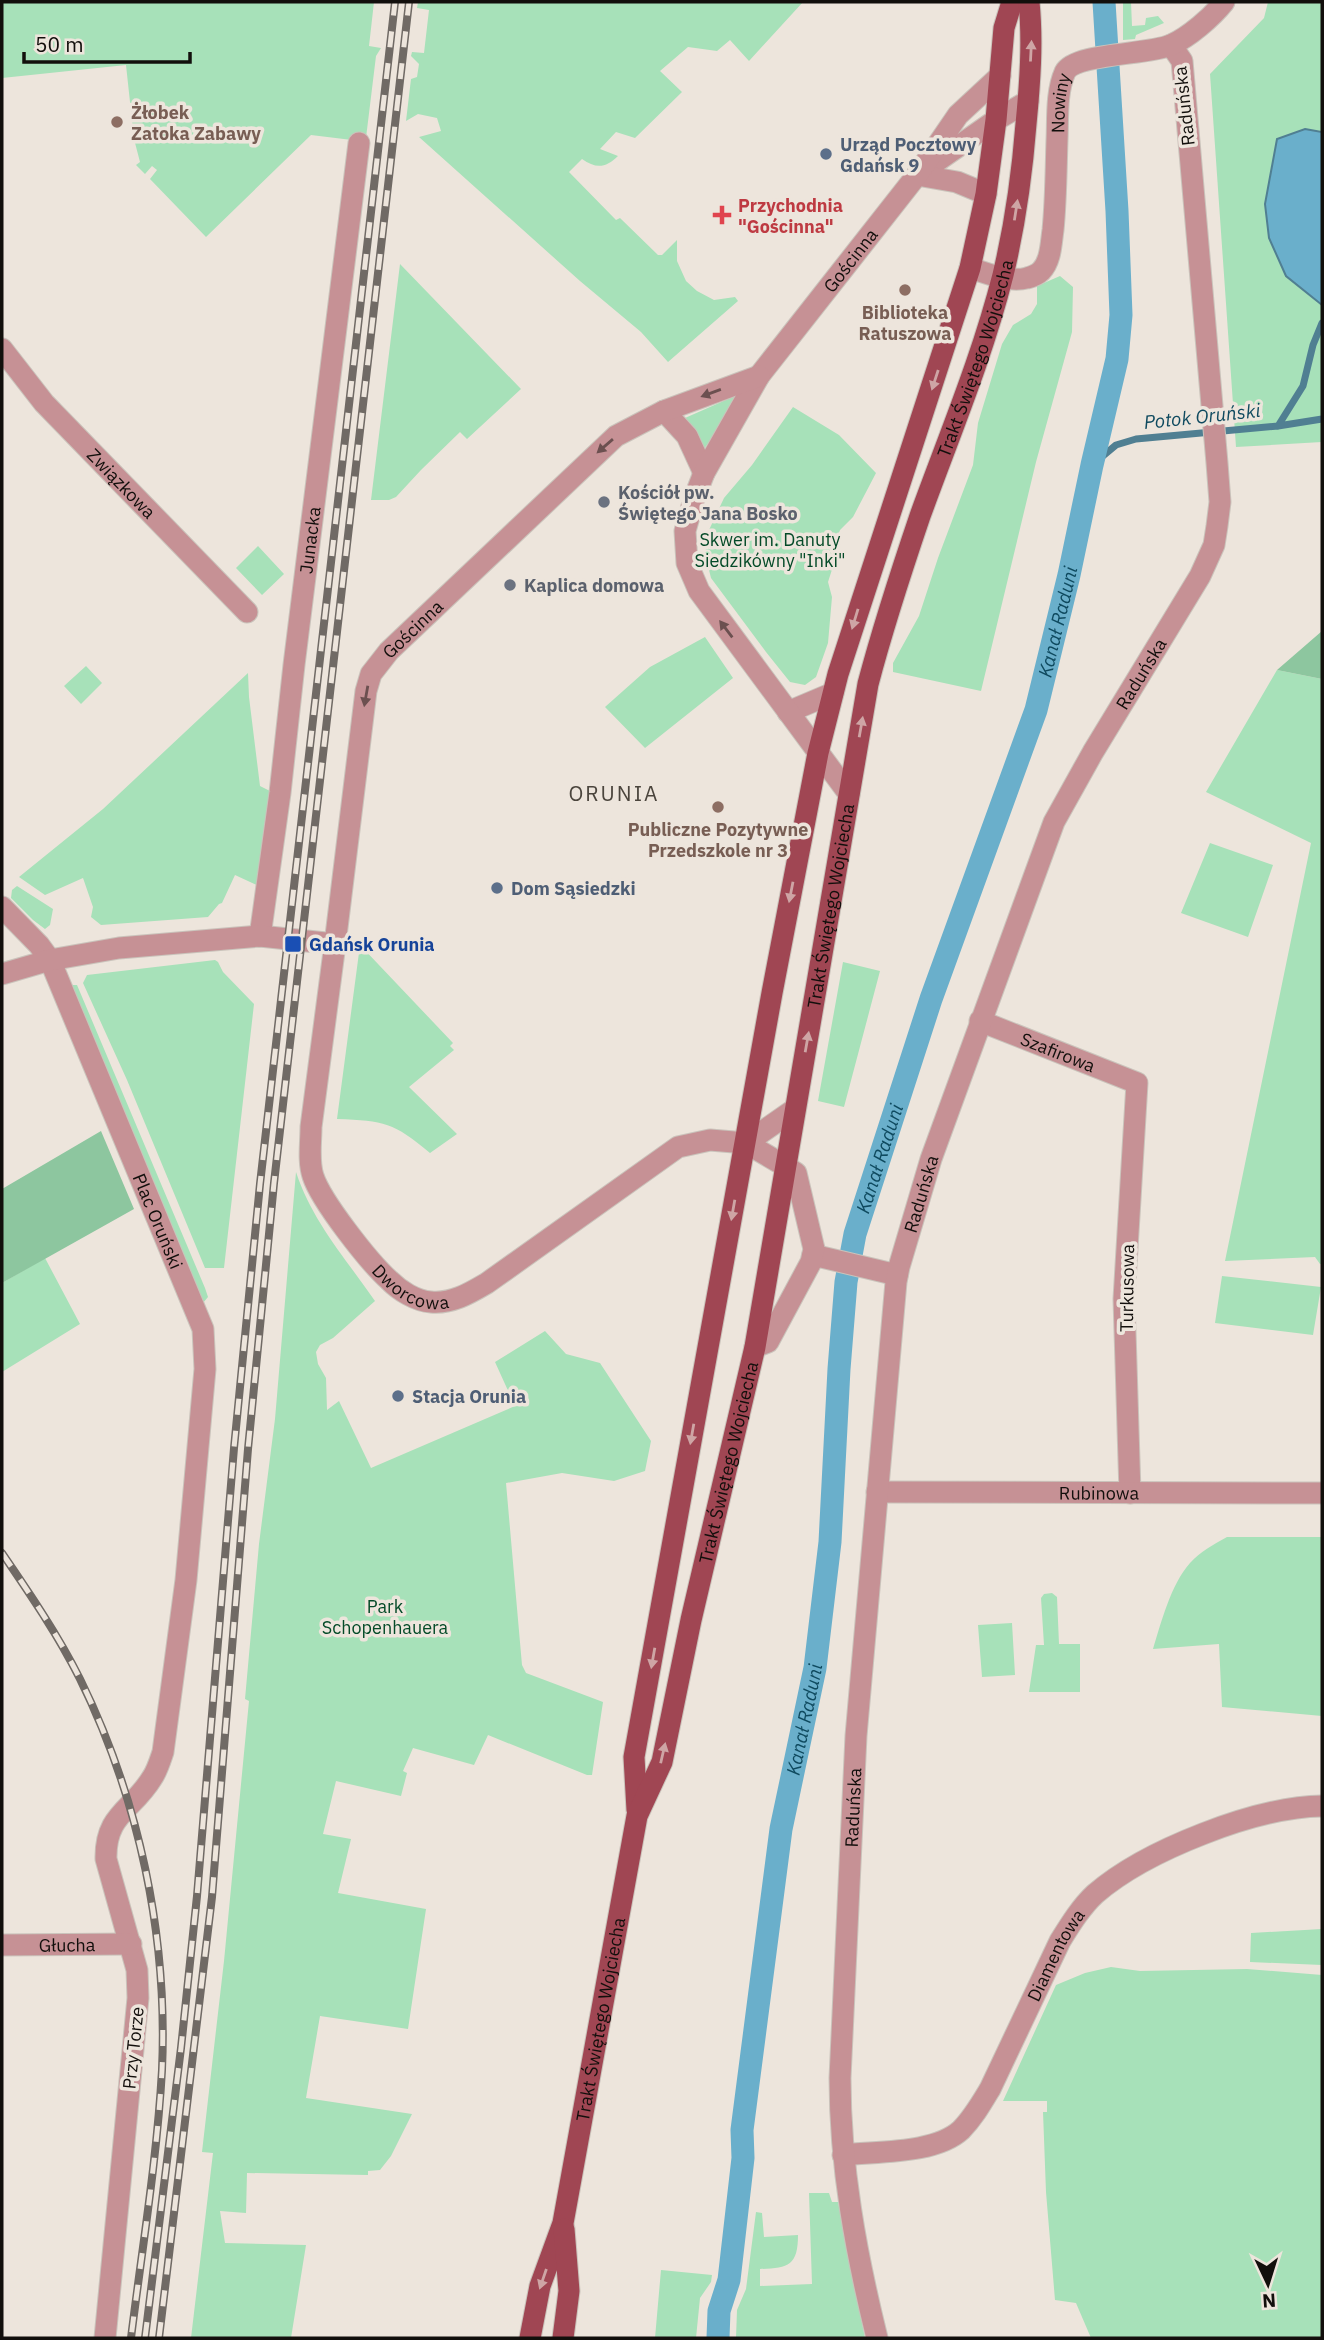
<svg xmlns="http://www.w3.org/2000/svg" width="1324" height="2340" viewBox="0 0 1324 2340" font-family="'IBM Plex Sans',sans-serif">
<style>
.green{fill:#a7e1b9}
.forest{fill:#8dc69f}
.water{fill:#6aafcb;stroke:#507f92;stroke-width:2}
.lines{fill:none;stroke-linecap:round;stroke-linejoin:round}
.stream{stroke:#507f92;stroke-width:7}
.canal{stroke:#6aafcb;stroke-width:23}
.minor-casing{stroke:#cac3bb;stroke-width:23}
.tertiary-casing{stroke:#cac3bb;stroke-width:23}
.primary-casing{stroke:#cac3bb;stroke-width:23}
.minor{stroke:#c69195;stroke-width:21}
.tertiary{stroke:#c69195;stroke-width:21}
.primary{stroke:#a04653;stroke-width:21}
.rail-casing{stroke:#706a65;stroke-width:8}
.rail{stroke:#ede5dc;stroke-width:5;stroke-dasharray:16;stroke-linecap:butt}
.oneway{fill:#cea5a5}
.oneway2{fill:#6c5050}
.education-dot{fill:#8d6e63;stroke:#ede5dc;stroke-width:2.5}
.service-dot{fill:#5c6f8a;stroke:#ede5dc;stroke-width:2.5}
.health-dot{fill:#e0444e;stroke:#ede5dc;stroke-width:2.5}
.worship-dot{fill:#6b7280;stroke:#ede5dc;stroke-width:2.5}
.transit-dot{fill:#1a4fb4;stroke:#ede5dc;stroke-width:2.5}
.labels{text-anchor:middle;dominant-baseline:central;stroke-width:7;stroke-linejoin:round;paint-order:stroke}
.street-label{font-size:18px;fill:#120f0c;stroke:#ede5dc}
.education-label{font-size:18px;font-weight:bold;fill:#785e54;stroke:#ede5dc}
.service-label{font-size:18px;font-weight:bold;fill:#4e5e75;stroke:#ede5dc;text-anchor:start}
.health-label{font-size:18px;font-weight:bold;fill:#be3a42;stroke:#ede5dc;text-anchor:start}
.worship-label{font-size:18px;font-weight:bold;fill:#5b616d;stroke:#ede5dc;text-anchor:start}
.park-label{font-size:18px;fill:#034a27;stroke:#ede5dc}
.transit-label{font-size:18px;font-weight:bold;fill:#164399;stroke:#ede5dc;text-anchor:start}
.water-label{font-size:19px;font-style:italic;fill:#0f4a5f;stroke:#ede5dc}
.quarter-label{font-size:21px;letter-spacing:2px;fill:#4b453d;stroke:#ede5dc}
</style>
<rect width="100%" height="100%" fill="#ede5dc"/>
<path class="green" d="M2,2H374L369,46L381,48L376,56L365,146L352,140L311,135L206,237L150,179L157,170L152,166L145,174L136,165L140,162L134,139L126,65L2,78Z
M418,2H803L749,61L730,40L717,51L688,47L660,71L682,92L635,138L616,132L600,149L618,156C606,168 596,169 582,159L569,172L616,220L620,218L658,255H662L677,240V261L686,281L697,291L714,300L735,297L738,301L668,362L641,332L580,281L419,137L441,131L437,118L418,114L406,121L411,79L417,77L419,64L411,56L412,52L424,53L429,10L417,8Z
M1123,2H1131L1132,26L1145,25L1146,18L1158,16L1164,23L1136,35L1135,39L1123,40Z
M1268,2H1322V442L1236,447L1210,74L1264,18Z
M400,264L521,389L467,439L460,432L421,470L396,497L389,500H371Z
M1060,276L1073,287L1072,332L1036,462L981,691L893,672V663L919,616L938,558L973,465L978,423L1002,344L1013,325L1031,314L1037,304V286Z
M744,392V393L704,449L685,418Z
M793,407L839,435L876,473L853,517L840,530L832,552L837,554L828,582L832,597L828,643L816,677L805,685L790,682L766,652L711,578L705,554L709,530L724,498L752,465Z
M258,546L284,574L262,595L236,568Z
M705,637L733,678L645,748L605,707L650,667Z
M86,666L102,683L81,704L64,686Z
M1277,670L1322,679V1264H1320L1315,1257L1225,1261L1311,843L1206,792Z
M248,673L249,697L260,786L274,793L261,887L235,875L222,903L219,904L208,917L101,925L91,917L93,907L83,878L45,895L19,877L103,809Z
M1210,843L1273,865L1248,937L1181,913Z
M17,886L53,909L50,925L45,929L33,920L11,898L12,890Z
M360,945L453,1043L450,1046L454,1050L409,1087L457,1134L430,1153C393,1122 385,1121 337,1119Z
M215,960L218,962L223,972L254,1004L224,1268H205L127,1080L83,983L87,975Z
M843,962L880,971L844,1107L818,1101Z
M73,985H77L205,1288L208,1297L203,1303L68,987Z
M296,1172C312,1221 346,1259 375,1301L333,1338L320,1345L316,1352L318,1364L326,1378L327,1410L339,1401L371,1468L515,1406L495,1362L545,1331L566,1354L600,1363L651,1441L645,1471L614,1481L562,1473L506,1483L522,1665L526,1673L603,1702L592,1775H587L488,1735L474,1765L413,1748L403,1771L407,1773L401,1796L336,1781L323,1834L351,1839L338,1893L426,1909L408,2029L320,2016L306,2098L412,2114L391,2156L380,2170L368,2171V2175L247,2173L246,2213L220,2211L225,2243L306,2245L291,2338H191L213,2153L202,2152L224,1961L249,1701L245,1699L259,1544L275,1419Z
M45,1258L80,1324L2,1372V1283Z
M1222,1276L1321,1287L1313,1335L1215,1323Z
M1227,1537H1322V1716L1222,1707L1219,1644L1153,1649C1161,1623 1171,1584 1190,1563C1200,1552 1214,1544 1227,1537Z
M1052,1593L1057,1597L1059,1644H1080V1692H1029L1036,1645H1044L1041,1598L1044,1594Z
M1012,1623L1015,1675L982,1677L978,1625Z
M1322,1929V1965L1250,1962L1251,1933Z
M1111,1967L1140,1971L1247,1969L1322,1975V2338H1091L1076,2303L1055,2300L1046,2192L1043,2112H1047V2101H1003L1056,1985L1085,1973Z
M809,2193H829L832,2202H838L865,2338H736L737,2310L746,2289L756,2212L762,2213L764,2237L798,2235C798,2266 788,2268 760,2269V2286L812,2284Z
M661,2270L712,2275L711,2282L700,2298L696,2338H655Z"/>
<path class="forest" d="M1322,631V679L1277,670Z
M101,1131L134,1209L2,1283V1189Z"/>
<path class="water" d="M1305,129L1322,132V305L1286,276L1269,238L1265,204L1277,139Z"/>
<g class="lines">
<path class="stream" d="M1278,426L1303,386L1313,345L1322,323
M1092,465L1116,445L1136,439L1278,426L1322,419"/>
<path class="canal" id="s1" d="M718,2338L719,2311L729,2280L743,2158L742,2130L781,1829L815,1668L830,1542L839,1369L846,1282L855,1234L931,999L1036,710L1069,575L1092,465L1117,359L1121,315L1117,211L1104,2"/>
<defs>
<g id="minor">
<path d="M930,166L996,120L1028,101"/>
<path d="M917,175L957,182L986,194"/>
<path id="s2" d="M2,349L44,403L247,612"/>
<path d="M664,411L687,436L704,473"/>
<path d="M788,712L833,693"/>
<path id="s3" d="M849,794L699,591L687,563L685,531L694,499L704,473L759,376L917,175L958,115L1000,76"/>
<path id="s4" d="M2,907L39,945L50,960L203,1329L205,1369L186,1580L163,1752C160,1761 157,1771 152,1778C132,1811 105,1814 106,1859L137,1970L138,1998L105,2338"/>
<path id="s5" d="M260,936L280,793L294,665L359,143"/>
<path id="s6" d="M335,944L366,691L371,674L389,651L616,436L664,411L759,376"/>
<path id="s7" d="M980,1021L1137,1083L1124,1299L1130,1493"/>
<path d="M813,1255L897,1275"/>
<path d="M755,1347L768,1342L811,1262L814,1249L796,1173L785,1166"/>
<path id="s8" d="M877,1492L1322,1493"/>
<path id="s9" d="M2,1945L131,1944"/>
<path id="s10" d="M843,2155C877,2151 935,2154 961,2130C973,2118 981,2104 990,2089L1060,1941C1070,1925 1081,1907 1095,1894C1146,1850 1256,1807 1322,1806"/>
<path id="s11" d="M877,2338C856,2253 840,2167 840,2078L856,1736L896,1282L899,1267L931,1159L1054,822L1093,752L1200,576L1214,545L1217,526L1220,502L1217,463L1182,61L1171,45"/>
</g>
<g id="tertiary">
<path id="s12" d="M970,268C987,273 1009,283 1027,278C1031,277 1038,274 1041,271C1051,261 1051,243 1053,230C1056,200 1056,170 1057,140C1058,119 1056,92 1065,72C1075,53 1148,55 1171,45C1189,37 1212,17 1224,2"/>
<path id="s13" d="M2,974L50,960L119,948L260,936L335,944L311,1127C311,1143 308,1161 313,1176C321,1201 369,1262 389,1280C400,1291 416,1301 431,1302C452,1304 470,1293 487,1283L678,1147L710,1140L746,1143L785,1166"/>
<path d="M746,1143L795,1109"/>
</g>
<g id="primary">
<path d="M637,1810L634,1757L772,993L818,753L838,674L970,268L986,194L996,120L1004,28L1012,2"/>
<path id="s14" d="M530,2338L540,2286L563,2223L637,1816L662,1762L691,1620L755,1347L868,684C883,627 901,572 920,516C949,436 982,358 1003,275C1015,225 1022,175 1026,124C1030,83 1033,42 1029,2"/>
<path d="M563,2338L569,2291L564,2229"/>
</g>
</defs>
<use href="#minor" class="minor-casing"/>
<use href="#tertiary" class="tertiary-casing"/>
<use href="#primary" class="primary-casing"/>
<use href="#minor" class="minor"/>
<use href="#tertiary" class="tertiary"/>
<use href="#primary" class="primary"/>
<defs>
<path id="rail" d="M2,1553C30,1594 58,1635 80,1679C139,1799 168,1936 162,2070C157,2159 142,2249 131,2338
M145,2338L181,2048L197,1896L234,1448L260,1184L395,2
M159,2338L212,1897L248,1449L274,1183L409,2"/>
</defs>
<use href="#rail" class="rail-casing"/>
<use href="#rail" class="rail"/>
</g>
<defs><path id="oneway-solid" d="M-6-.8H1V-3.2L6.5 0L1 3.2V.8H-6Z" transform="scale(1.75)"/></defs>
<g class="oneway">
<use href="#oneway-solid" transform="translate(1031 51) rotate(-87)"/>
<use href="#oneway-solid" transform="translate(1016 210) rotate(-81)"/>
<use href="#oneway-solid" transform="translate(935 380) rotate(108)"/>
<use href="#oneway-solid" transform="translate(855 619) rotate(107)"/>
<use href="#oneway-solid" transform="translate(861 727) rotate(-80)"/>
<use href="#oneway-solid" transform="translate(791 892) rotate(101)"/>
<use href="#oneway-solid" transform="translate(807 1042) rotate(-80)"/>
<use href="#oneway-solid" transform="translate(733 1210) rotate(100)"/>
<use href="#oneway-solid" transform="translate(692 1434) rotate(100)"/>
<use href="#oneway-solid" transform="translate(653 1658) rotate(100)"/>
<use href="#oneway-solid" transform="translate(663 1753) rotate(-77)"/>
<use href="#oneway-solid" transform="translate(543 2279) rotate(109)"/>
</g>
<g class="oneway2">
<use href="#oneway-solid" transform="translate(711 393) rotate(160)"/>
<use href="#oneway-solid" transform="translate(605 446) rotate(139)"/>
<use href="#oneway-solid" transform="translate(726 629) rotate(-127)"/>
<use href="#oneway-solid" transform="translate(366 696) rotate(100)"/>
</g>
<g class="education-dot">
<circle cx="117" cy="122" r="7"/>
<circle cx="905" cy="290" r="7"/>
<circle cx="718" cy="807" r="7"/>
</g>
<g class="service-dot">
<circle cx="826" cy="154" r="7"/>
<circle cx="497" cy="888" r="7"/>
<circle cx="398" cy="1396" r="7"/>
</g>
<path class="health-dot" d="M718.5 204.5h7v7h7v7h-7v7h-7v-7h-7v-7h7z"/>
<g class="worship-dot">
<circle cx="604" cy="502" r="7"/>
<circle cx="510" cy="585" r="7"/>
</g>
<rect class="transit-dot" x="284" y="935" width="18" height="18" rx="3.5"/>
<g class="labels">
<g class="street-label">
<text stroke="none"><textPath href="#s12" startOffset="245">Nowiny</textPath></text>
<text transform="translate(1184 106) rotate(-96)">Raduńska</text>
<text stroke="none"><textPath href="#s3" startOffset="635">Gościnna</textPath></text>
<text stroke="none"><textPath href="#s14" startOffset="2034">Trakt Świętego Wojciecha</textPath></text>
<text stroke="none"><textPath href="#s2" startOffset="180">Związkowa</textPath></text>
<text stroke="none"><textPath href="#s5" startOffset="399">Junacka</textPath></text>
<text stroke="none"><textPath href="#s6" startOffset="334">Gościnna</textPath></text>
<text stroke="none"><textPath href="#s11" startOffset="1720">Raduńska</textPath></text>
<text stroke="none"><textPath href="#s14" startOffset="1466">Trakt Świętego Wojciecha</textPath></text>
<text stroke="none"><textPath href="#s7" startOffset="84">Szafirowa</textPath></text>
<text stroke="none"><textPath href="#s11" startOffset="1153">Raduńska</textPath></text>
<text stroke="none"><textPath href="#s4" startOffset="354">Plac Oruński</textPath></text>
<text stroke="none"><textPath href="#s13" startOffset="724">Dworcowa</textPath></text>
<text transform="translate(1127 1288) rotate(-89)">Turkusowa</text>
<text stroke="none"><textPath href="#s14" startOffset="900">Trakt Świętego Wojciecha</textPath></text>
<text stroke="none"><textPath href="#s8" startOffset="222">Rubinowa</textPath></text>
<text stroke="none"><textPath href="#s11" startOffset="534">Raduńska</textPath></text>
<text stroke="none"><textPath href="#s9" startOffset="65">Głucha</textPath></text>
<text stroke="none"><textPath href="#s10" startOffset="322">Diamentowa</textPath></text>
<text stroke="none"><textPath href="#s14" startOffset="327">Trakt Świętego Wojciecha</textPath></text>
<text transform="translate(133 2048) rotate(-84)">Przy Torze</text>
</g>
<g class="education-label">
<text x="131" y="112" text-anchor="start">Żłobek<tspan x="131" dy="21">Zatoka Zabawy</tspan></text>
<text x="905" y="312">Biblioteka<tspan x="905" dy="21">Ratuszowa</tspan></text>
<text x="718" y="829">Publiczne Pozytywne<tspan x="718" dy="21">Przedszkole nr 3</tspan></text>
</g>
<g class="service-label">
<text x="840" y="144">Urząd Pocztowy<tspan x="840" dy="21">Gdańsk 9</tspan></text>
<text x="511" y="888">Dom Sąsiedzki</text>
<text x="412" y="1396">Stacja Orunia</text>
</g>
<g class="health-label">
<text x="738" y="205">Przychodnia<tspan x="738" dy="21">"Gościnna"</tspan></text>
</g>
<g class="worship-label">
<text x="618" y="492">Kościół pw.<tspan x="618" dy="21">Świętego Jana Bosko</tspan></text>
<text x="524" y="585">Kaplica domowa</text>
</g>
<g class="park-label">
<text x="770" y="539">Skwer im. Danuty<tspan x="770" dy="21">Siedzikówny "Inki"</tspan></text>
<text x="385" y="1606">Park<tspan x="385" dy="21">Schopenhauera</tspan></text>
</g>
<g class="transit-label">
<text x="309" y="944">Gdańsk Orunia</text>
</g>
<g class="water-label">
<text transform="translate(1202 416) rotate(-6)">Potok Oruński</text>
<text stroke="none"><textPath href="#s1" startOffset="1760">Kanał Raduni</textPath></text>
<text stroke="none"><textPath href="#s1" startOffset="1194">Kanał Raduni</textPath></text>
<text stroke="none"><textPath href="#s1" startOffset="626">Kanał Raduni</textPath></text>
</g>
<g class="quarter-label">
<text x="614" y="793">ORUNIA</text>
</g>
</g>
<rect width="1324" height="2340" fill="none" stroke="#120f0c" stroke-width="7"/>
<g transform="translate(1268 2284) rotate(176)" stroke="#ede5dc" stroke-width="5" paint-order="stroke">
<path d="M0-5L12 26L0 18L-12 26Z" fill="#120f0c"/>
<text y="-10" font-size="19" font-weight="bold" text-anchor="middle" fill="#120f0c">N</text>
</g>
<path d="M24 52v10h166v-10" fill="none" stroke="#120f0c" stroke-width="3.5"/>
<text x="35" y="52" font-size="21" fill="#120f0c" stroke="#ede5dc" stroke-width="5" paint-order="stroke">50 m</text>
</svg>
